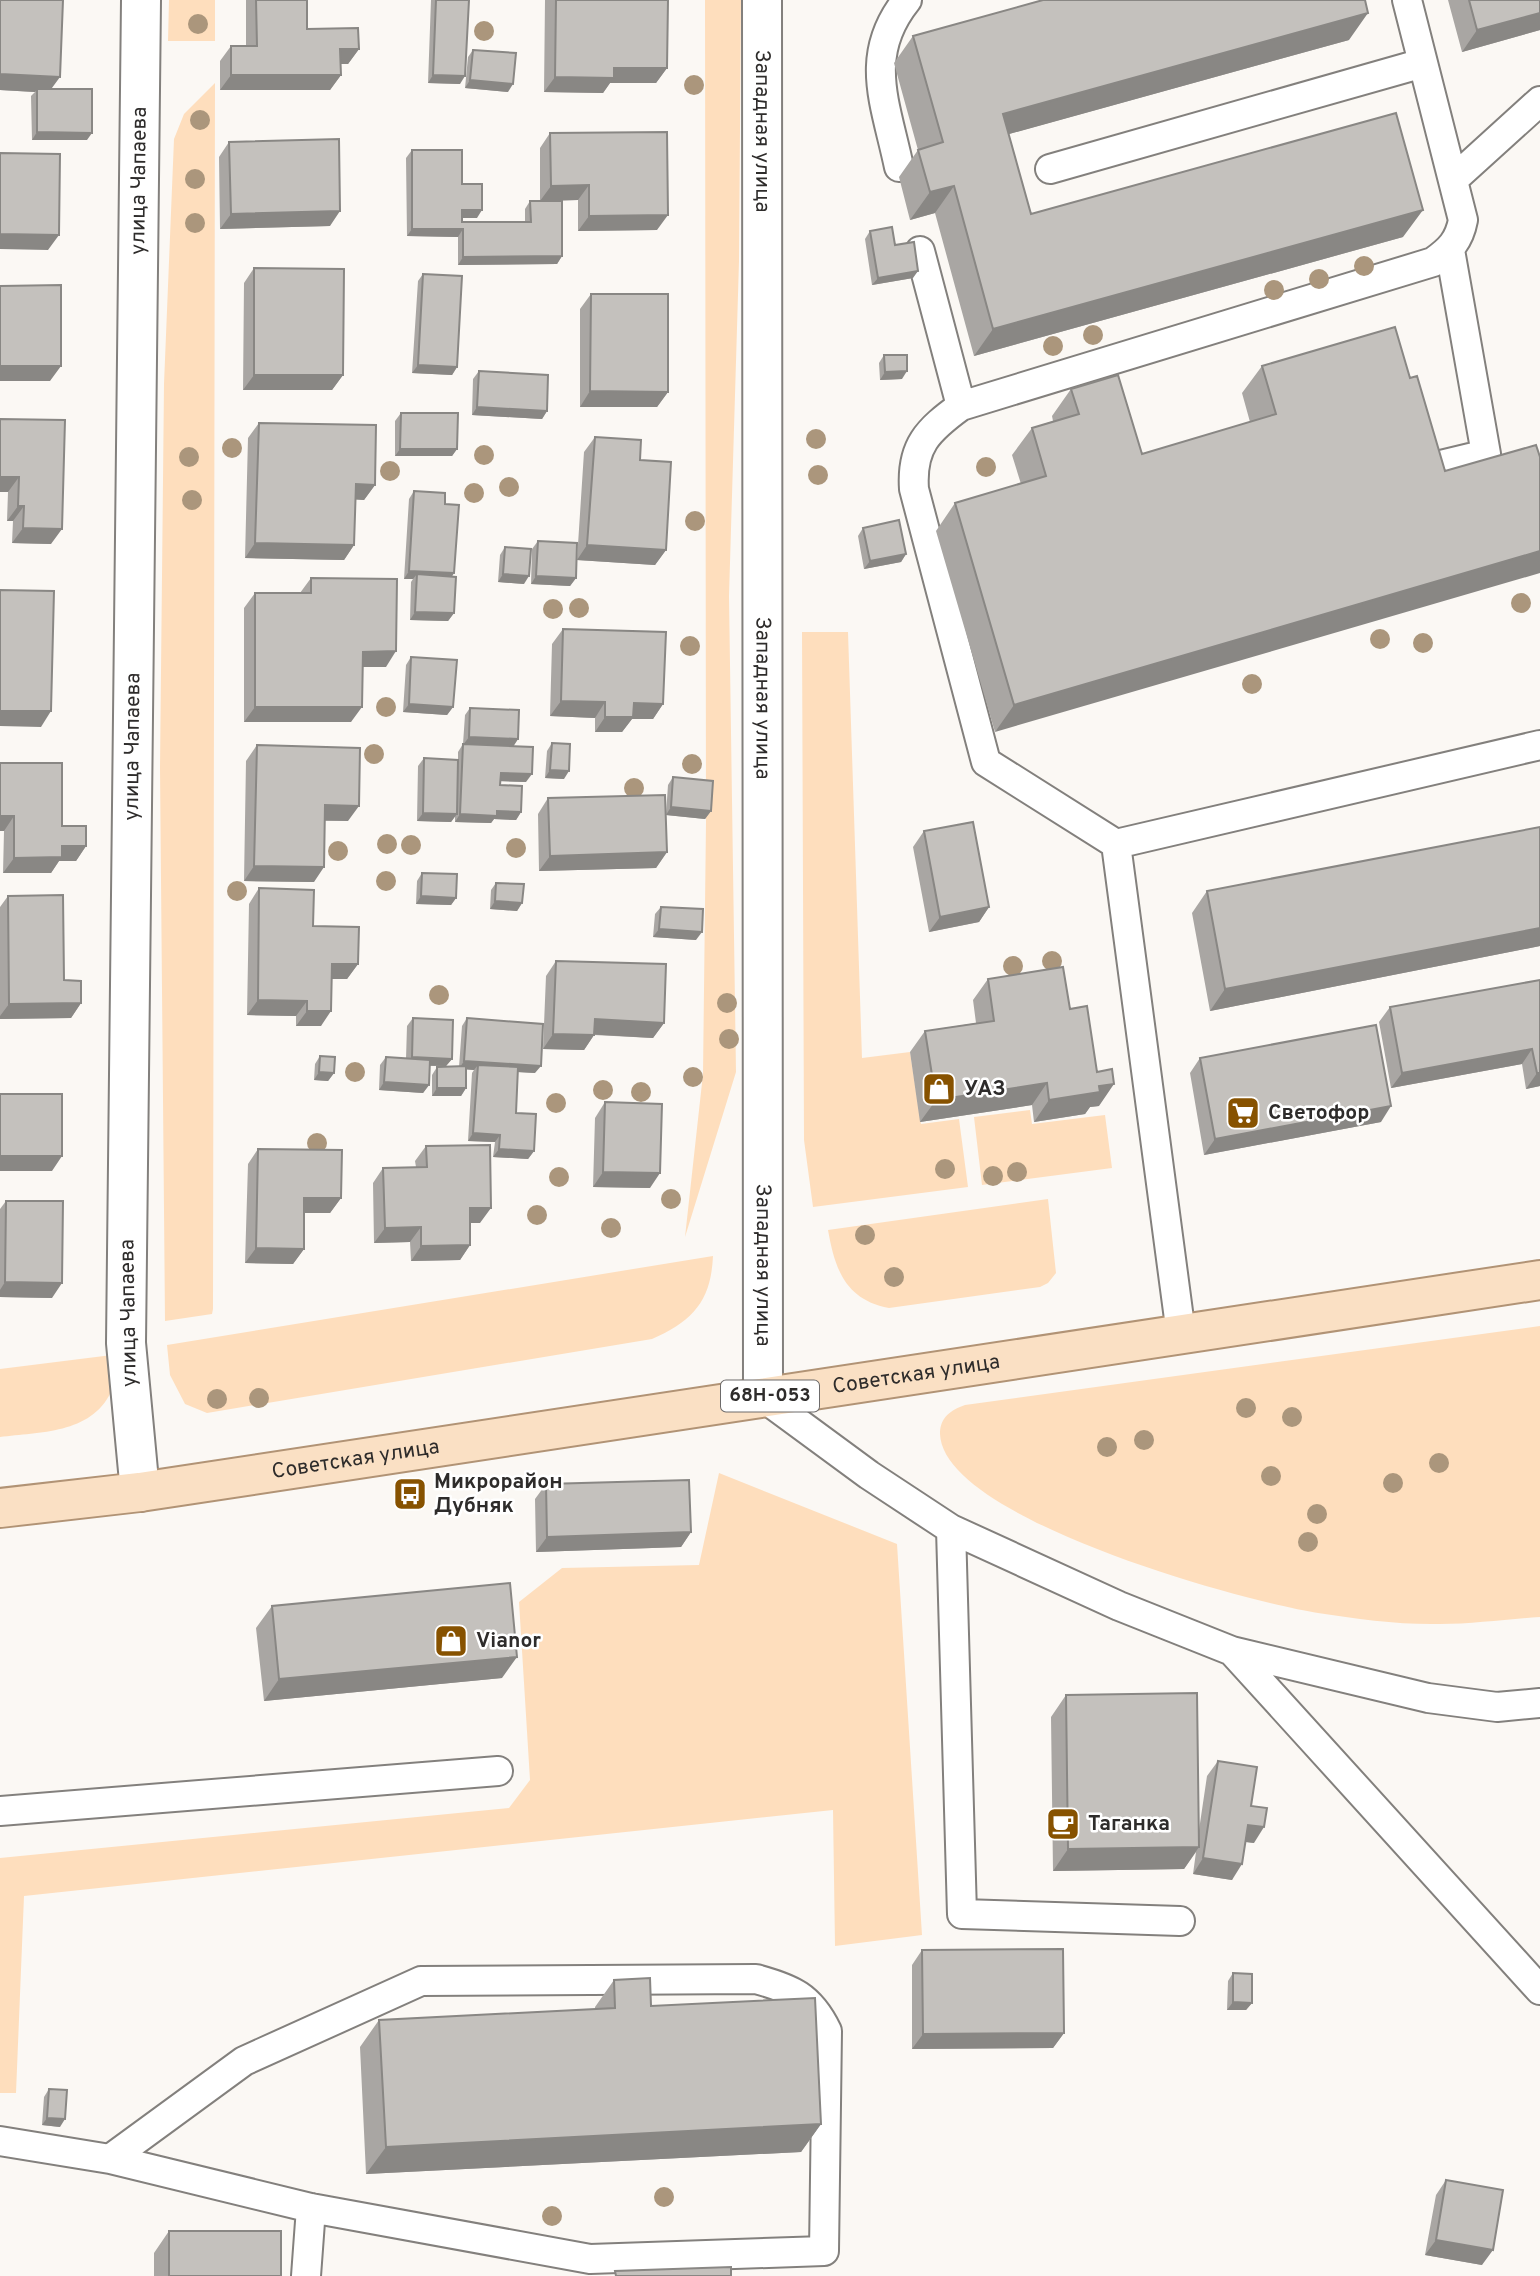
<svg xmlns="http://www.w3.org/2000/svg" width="1540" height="2276" viewBox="0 0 1540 2276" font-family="Overpass,sans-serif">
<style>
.green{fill:#fedebd}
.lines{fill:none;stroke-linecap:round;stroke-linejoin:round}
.lane-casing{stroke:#83807d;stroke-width:32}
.street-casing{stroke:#83807d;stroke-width:42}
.primary-casing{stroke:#b19375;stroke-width:42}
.lane{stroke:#fff;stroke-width:28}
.street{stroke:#fff;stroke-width:38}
.primary{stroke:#fae0c4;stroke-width:38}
.tree{fill:#ab967c}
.wall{fill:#a9a6a3}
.shaded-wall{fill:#898784}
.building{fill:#c4c1bd;stroke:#898784;stroke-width:2}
.labels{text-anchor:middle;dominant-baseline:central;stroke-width:5;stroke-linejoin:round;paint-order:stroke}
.shield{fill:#fff;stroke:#6d6b6b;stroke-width:2}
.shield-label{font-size:19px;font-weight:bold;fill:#2e2c2b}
.street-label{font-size:21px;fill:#2e2c2b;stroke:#fff}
.poi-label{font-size:21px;font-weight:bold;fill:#2e2c2b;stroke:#fff;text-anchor:start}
</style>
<rect width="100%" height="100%" fill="#fbf8f4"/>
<path class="green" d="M169,0H215V41H168Z
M705,0H741L739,261L729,596L736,1072L685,1237L703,1074L706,822Z
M215,83L213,1309L212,1314L165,1321L160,768L164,384L174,139L184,114Z
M802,632H848L862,1058L910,1052L921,1124L959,1119L968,1187L813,1207L804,1140Z
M1030,1110L1032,1124L1105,1115L1112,1168L982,1185L974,1117Z
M1048,1199L1056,1273L1048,1283L1040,1287L889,1308C846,1300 835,1270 828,1230Z
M713,1256C711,1301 693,1321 652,1339L207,1413L185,1404L170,1375L167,1345Z
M1540,1326V1617C1507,1619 1473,1624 1440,1624C1401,1625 1357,1619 1318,1613C1245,1602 943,1519 940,1434C940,1417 951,1410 965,1405Z
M120,1354C117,1366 116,1381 111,1392C91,1434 39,1432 0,1437V1369Z
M719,1473L897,1544L922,1935L835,1946L833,1810L24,1896L16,2093H0V1858L509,1808L530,1780L519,1602L562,1568L699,1565Z"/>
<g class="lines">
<defs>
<path id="lane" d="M899,167C886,104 862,56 907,0
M1050,169L1423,63
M1454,179L1540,101
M920,251L961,406
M1432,467L1486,454L1450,250
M1116,844L986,762L914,489C911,446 928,430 961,406L1433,262C1450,250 1459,241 1463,220L1407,0
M1181,1334L1116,844L1540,745
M763,1397L869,1475L951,1529L1119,1606L1232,1651L1428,1698L1497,1707L1540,1703
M951,1529L962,1914L1180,1921
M1232,1651L1540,1990
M0,1811L498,1771
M0,2141L110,2159L311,2208L590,2259L824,2251L827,2031C810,1996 792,1989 756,1979L421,1981L244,2061L110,2159
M306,2276L311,2208"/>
<g id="street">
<path id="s1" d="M762,0L763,1397"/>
<path id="s2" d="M140,1492L126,1343L141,0"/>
</g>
<g id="primary">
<path id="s3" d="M0,1508L140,1492L1540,1280"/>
</g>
</defs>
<use href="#lane" class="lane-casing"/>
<use href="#street" class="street-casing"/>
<use href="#primary" class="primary-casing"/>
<use href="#lane" class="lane"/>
<use href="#street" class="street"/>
<use href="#primary" class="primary"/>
</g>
<g class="tree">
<circle cx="198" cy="24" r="10"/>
<circle cx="484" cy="31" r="10"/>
<circle cx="694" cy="85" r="10"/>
<circle cx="200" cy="120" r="10"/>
<circle cx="195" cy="179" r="10"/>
<circle cx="195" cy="223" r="10"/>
<circle cx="1364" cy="266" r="10"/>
<circle cx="1319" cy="279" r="10"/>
<circle cx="1274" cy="290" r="10"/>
<circle cx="1093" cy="335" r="10"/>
<circle cx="1053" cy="346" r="10"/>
<circle cx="816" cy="439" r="10"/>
<circle cx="232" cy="448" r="10"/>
<circle cx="484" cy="455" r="10"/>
<circle cx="189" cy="457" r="10"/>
<circle cx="986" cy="467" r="10"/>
<circle cx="390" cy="471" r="10"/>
<circle cx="818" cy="475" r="10"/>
<circle cx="509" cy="487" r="10"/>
<circle cx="474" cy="493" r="10"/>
<circle cx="192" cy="500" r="10"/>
<circle cx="695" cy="521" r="10"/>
<circle cx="1521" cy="603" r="10"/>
<circle cx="579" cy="608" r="10"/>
<circle cx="553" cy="609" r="10"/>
<circle cx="1380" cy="639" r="10"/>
<circle cx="1423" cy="643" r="10"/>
<circle cx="690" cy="646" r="10"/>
<circle cx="1252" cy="684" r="10"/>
<circle cx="386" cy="707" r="10"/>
<circle cx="374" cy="754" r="10"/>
<circle cx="692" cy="764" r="10"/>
<circle cx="634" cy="788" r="10"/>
<circle cx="387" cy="844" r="10"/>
<circle cx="411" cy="845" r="10"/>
<circle cx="516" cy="848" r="10"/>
<circle cx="338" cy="851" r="10"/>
<circle cx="386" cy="881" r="10"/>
<circle cx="237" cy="891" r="10"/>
<circle cx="1052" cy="961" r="10"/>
<circle cx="1013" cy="966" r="10"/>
<circle cx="439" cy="995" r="10"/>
<circle cx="727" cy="1003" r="10"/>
<circle cx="729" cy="1039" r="10"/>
<circle cx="355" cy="1072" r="10"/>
<circle cx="693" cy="1077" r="10"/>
<circle cx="603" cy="1090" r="10"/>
<circle cx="641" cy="1092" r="10"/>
<circle cx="556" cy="1103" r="10"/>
<circle cx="317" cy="1143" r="10"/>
<circle cx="945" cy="1169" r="10"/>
<circle cx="1017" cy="1172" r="10"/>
<circle cx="993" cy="1176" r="10"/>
<circle cx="559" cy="1177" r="10"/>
<circle cx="671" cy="1199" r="10"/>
<circle cx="537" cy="1215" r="10"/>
<circle cx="611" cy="1228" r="10"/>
<circle cx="865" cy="1235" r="10"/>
<circle cx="894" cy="1277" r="10"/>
<circle cx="259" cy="1398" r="10"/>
<circle cx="217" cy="1399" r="10"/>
<circle cx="1246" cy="1408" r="10"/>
<circle cx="1292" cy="1417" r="10"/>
<circle cx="1144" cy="1440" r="10"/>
<circle cx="1107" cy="1447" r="10"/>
<circle cx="1439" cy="1463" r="10"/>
<circle cx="1271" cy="1476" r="10"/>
<circle cx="1393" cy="1483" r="10"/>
<circle cx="1317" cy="1514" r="10"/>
<circle cx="1308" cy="1542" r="10"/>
<circle cx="664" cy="2197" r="10"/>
<circle cx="552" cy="2216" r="10"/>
</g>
<path class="wall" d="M0,0L52,89L87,140H32L31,96L35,92L0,90Z
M246,0H307V29L359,49L348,64H341V75L330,90H220V61L231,46H246Z
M431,0H469L460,84L428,83Z
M545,0H668L667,68L656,83H610L603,93L544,92Z
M1448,0H1540V30L1462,52Z
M913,36L1349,40L1009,134L1031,214L1403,237L974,356L935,213L910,220L899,177L918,150L894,63Z
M473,50L508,92L465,88L468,57Z
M550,133L657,230L578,231V200L540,201V148Z
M229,142L330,226L220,229L219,157Z
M412,150L462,184L477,218H462V222H525V209L530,201L562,256L557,264L458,265V237L407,236L406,158Z
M870,231L895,245L913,278L872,285L865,239Z
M254,268L343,375L332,390H243L244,283Z
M423,274L457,367L452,375L412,373L418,281Z
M591,294L668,392L657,407H580V309Z
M1395,327L995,732L936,531L955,503L1021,484L1012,455L1032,428L1053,421L1052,416L1071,389L1142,454L1250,422L1242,393L1262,366Z
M884,355L902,379L880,380L879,363Z
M479,371L547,411L542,419L472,415L473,379Z
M401,413L457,449L452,456H395V421Z
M0,419L51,544L12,543L13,521H7L8,492H0Z
M259,423L375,485L364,500L355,499L354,545L344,560L245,558L248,438Z
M595,437L640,460L666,550L655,565L577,560L584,452Z
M414,491L445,504L454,573L452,576L454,613L448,621L410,620L411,582L413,579H404L409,499Z
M863,528L906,554L901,562L864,569L858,536Z
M538,541L576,578L570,586L531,584L532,549Z
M505,547L524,584L498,582L500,555Z
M311,578L386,667H362L351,722H244V608L255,593H300Z
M563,629L663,704L653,719H632L622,732H595V718L550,716L552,644Z
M411,657L453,707L447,715L403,712L406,665Z
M470,708L518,739L513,746L526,782L501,781L500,785L521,812L516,820L494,819L491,823L455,822V816L451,822L417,821L418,766L424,758L458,760V752L463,744L465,715Z
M552,743L564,779L545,778L547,751Z
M257,745L348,821H325L314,882L244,881L246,761Z
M0,763L62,826L86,846L76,861H59L51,873H3L4,831H0Z
M673,777L711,811L705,819L666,815L667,852L656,868L539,871L538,814L548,798L666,814L668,785Z
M1540,827V946L1210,1011L1192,913L1207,891Z
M924,831L989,907L979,922L929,932L913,847Z
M422,873L456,898L451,905L416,904L417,881Z
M496,883L522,903L517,911L490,909L491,890Z
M259,888L313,926L358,964L347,979H332L321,1026H296V1016L247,1015L249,904Z
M8,896L64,980L81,1003L71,1018L0,1019V907Z
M661,907L696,940L653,937L655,914Z
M556,961L664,1023L653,1038L594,1035L584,1050L543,1049L546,976Z
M988,979L1070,1009L1099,1106L1090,1107L1085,1114L1034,1122L1032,1105L920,1122L910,1052L925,1031L976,1023L973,1000Z
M1540,980V1086L1526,1089L1522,1064L1391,1088L1379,1022L1390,1007Z
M413,1018L452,1059L446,1066H430L429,1085L423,1093L379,1090L380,1065L386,1057L406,1059L407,1026Z
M467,1018L535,1073L518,1072L516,1113L534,1151L528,1159L493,1157L495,1142L468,1141L472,1073L474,1070L466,1069V1088L461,1096H432V1075L437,1067H459L462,1026Z
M320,1056L334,1073L328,1081L314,1080L315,1064Z
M1200,1058L1381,1122L1204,1155L1190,1073Z
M605,1102L650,1188L593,1187L595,1118Z
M426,1146L480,1223H470V1245L460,1260L411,1261L410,1242L374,1243L373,1183L383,1168L416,1167L415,1161Z
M258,1149L341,1198L330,1213H304V1249L293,1264L245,1263L248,1164Z
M6,1201L52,1298L0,1297V1209Z
M546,1484L691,1532L681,1547L536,1552L535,1499Z
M272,1606L502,1678L264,1701L256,1628Z
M1066,1695L1199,1830L1207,1776L1218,1761L1251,1806L1254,1843L1246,1842L1232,1880L1193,1874L1196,1852L1184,1869L1053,1871L1051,1717Z
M922,1950L1064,2033L1053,2048L912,2049V1965Z
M1233,1973L1252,2003L1246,2010H1227L1228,1981Z
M614,1980L821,2124L801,2152L366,2174L360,2047L379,2020L595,2009V2007Z
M49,2089L60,2127L42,2125L44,2097Z
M1446,2180L1482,2265L1425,2255L1436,2195Z
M169,2231L281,2276H154V2253Z"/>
<path class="shaded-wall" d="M1368,13L1349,40L984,141L1003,114Z
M1540,13V30L1462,52L1477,30Z
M340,49H359L348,64H330Z
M614,68H667L656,83H610L603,93L544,92L555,77Z
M0,74L60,77L49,92L37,89L35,92L0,90Z
M231,75H341L330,90H220Z
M433,75L465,76L460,84L428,83Z
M470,80L513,84L508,92L465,88Z
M37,132L92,133L87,140H32Z
M589,185L578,200L540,201L551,186Z
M954,186L935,213L910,220L930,192Z
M462,210H482L477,218H457Z
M1423,210L1403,237L974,356L993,329Z
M340,211L330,226L220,229L231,214Z
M668,215L657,230L578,231L589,216Z
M412,229H463L458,237L407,236Z
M0,234L59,235L48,250L0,249Z
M562,256L557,264L458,265L463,257Z
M918,271L913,278L872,285L878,278Z
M418,365L457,367L452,375L412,373Z
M0,366H61L50,381H0Z
M907,371L902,379L880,380L885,372Z
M254,375H343L332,390H243Z
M590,391L668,392L657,407H580Z
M477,407L547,411L542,419L472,415Z
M400,449H457L452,456H395Z
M0,477H19L8,492H0Z
M356,484L375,485L364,500L345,499Z
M18,506H24L13,521H7Z
M23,528L62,529L51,544L12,543Z
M255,543L354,545L344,560L245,558Z
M587,545L666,550L655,565L577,560Z
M1540,551V573L995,732L1014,705Z
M906,554L901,562L864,569L870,561Z
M409,571L454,573L449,581L417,574L413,579H404Z
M503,574L529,576L524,584L498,582Z
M536,576L576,578L570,586L531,584Z
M415,612L454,613L448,621L410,620Z
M396,651L386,667H352L363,652Z
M561,701L605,702L595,718L550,716Z
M634,703L663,704L653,719H632L622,732H595L605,717Z
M409,704L453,707L447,715L403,712Z
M255,707H362L351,722H244Z
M0,711H51L41,727L0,726Z
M469,737L518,739L513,747L463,745Z
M550,770L569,771L564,779L545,778Z
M501,773L532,774L526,782L495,781Z
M325,805L359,806L348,821L315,820Z
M671,807L711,811L705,819L666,815Z
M497,811L521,812L516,820L494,819L491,823L455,822L460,814Z
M423,813L457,814L451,822L417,821Z
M0,816H14L4,831H0Z
M62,846H86L76,861H59L51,873H3L14,858Z
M667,852L656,868L539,871L550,856Z
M254,866L324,867L314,882L244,881Z
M421,896L456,898L451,905L416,904Z
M495,901L522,903L517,911L490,909Z
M989,907L979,922L929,932L940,917Z
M1540,928V946L1210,1011L1225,989Z
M659,929L702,932L696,940L653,937Z
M332,964H358L347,979H321Z
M258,1000L307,1001L296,1016L247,1015Z
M81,1003L71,1018L0,1019V1016L9,1004Z
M307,1011H331L321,1026H296Z
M595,1019L664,1023L653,1038L585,1034Z
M553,1034L594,1035L584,1050L543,1049Z
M1532,1049L1522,1064L1391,1088L1402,1073Z
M412,1057L452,1059L446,1066L406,1065Z
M464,1061L541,1066L535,1073L477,1070L478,1065L474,1070L459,1069Z
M319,1072L334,1073L328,1081L314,1080Z
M1537,1073H1540V1086L1526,1089Z
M384,1082L429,1085L423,1093L379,1090Z
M1047,1083L1032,1105L920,1122L936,1100Z
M1114,1084L1099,1106L1090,1107L1085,1114L1034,1122L1049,1100L1099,1086Z
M437,1088H466L461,1096H432Z
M1391,1106L1381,1122L1204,1155L1215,1139Z
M473,1133L500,1135L495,1142L468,1141Z
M499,1149L534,1151L528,1159L493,1157Z
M0,1156H62L52,1171H0Z
M603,1172L660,1173L650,1188L593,1187Z
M304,1198H341L330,1213H294Z
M470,1208H491L480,1223H459Z
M421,1227L410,1242L374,1243L385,1228Z
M470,1245L460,1260L411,1261L421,1246Z
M256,1248L304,1249L293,1264L245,1263Z
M5,1282L62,1283L52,1298L0,1297V1290Z
M691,1532L681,1547L536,1552L547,1537Z
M517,1657L502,1678L264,1701L279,1679Z
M1248,1825L1264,1827L1254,1843L1238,1841Z
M1199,1847L1184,1869L1053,1871L1068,1849Z
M1203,1858L1242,1864L1232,1880L1193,1874Z
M1233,2002L1252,2003L1246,2010H1227Z
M1064,2033L1053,2048L912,2049L923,2034Z
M47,2118L65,2119L60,2127L42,2125Z
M821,2124L801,2152L366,2174L386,2147Z
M1436,2240L1493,2250L1482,2265L1425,2255Z"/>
<path class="building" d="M0,0H63L60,77L0,74Z
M256,0H307V29L358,28L359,49H340L341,75H231V46H257Z
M436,0H469L465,76L433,75Z
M556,0H668L667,68H614V78L555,77Z
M1043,0H1365L1368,13L1003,114L1031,214L1396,113L1423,210L993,329L954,186L930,192L918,150L943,142L913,36Z
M1469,0H1540V13L1477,30Z
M473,50L516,53L513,84L470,80Z
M37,89H92V133L37,132Z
M667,132L668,215L589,216V185L551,186L550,133Z
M339,139L340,211L231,214L229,142Z
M412,150H462V184H482V210H462V222H531L530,201H562V256L463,257V229H412Z
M0,153L60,154L59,235L0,234Z
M892,227L895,245L914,242L918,271L878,278L870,231Z
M254,268L344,269L343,375H254Z
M423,274L462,276L457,367L418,365Z
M61,285V366H0V286Z
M591,294H668V392L590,391Z
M1395,327L1410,378L1417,376L1445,471L1536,445L1540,457V551L1014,705L955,503L1046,476L1032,428L1079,414L1071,389L1118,375L1142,454L1276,414L1262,366Z
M884,355H907V371L885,372Z
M479,371L548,375L547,411L477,407Z
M401,413H458L457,449H400Z
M0,419L65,420L62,529L23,528L24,506H18L19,477H0Z
M259,423L376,425L375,485L356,484L354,545L255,543Z
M595,437L641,440L640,460L671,462L666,550L587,545Z
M414,491L445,493V504L459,505L454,573L409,571Z
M899,520L906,554L870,561L863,528Z
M538,541L577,543L576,578L536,576Z
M505,547L531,549L529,576L503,574Z
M417,574L456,577L454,613L415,612Z
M311,578L397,579L396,651L363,652L362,707H255V593H311Z
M0,590L54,591L51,711H0Z
M563,629L666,632L663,704L634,703L633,717H605V702L561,701Z
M411,657L457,660L453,707L409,704Z
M470,708L519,710L518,739L469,737Z
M552,743L570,744L569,771L550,770Z
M463,744L533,747L532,774L501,773L500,785L522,786L521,812L497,811V816L460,814Z
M257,745L360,748L359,806L325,805L324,867L254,866Z
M424,758L458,760L457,814L423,813Z
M0,763H62V826H86V846H62V857L14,858V816H0Z
M673,777L713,781L711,811L671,807Z
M665,795L667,852L550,856L548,798Z
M973,822L989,907L940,917L924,831Z
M1540,827V928L1225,989L1207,891Z
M422,873L457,874L456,898L421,896Z
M496,883L524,884L522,903L495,901Z
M259,888L314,890L313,926L359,927L358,964H332L331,1011H307V1001L258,1000Z
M63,895L64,980L81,981V1003L9,1004L8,896Z
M661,907L703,909L702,932L659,929Z
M556,961L666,964L664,1023L595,1019L594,1035L553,1034Z
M1063,967L1070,1009L1087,1006L1097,1072L1112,1069L1114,1084L1099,1086L1100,1092L1049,1100L1047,1083L936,1100L925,1031L994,1021L988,979Z
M1540,980V1073H1537L1532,1049L1402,1073L1390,1007Z
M413,1018L453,1020L452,1059L412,1057Z
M467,1018L543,1024L541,1066L464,1061Z
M1376,1025L1391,1106L1215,1139L1200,1058Z
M320,1056L335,1057L334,1073L319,1072Z
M386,1057L430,1060L429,1085L384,1082Z
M478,1065L518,1067L516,1113L536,1114L534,1151L499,1149L500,1135L473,1133Z
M466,1066V1088H437V1067Z
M0,1094H62V1156H0Z
M605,1102L662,1104L660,1173L603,1172Z
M490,1145L491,1208H470V1245L421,1246V1227L385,1228L383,1168L427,1167L426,1146Z
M258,1149L342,1150L341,1198H304V1249L256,1248Z
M6,1201H63L62,1283L5,1282Z
M689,1480L691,1532L547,1537L546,1484Z
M510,1583L517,1657L279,1679L272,1606Z
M1197,1693L1199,1847L1068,1849L1066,1695Z
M1218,1761L1257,1767L1251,1806L1267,1808L1264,1827L1248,1825L1242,1864L1203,1858Z
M1063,1949L1064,2033L923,2034L922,1950Z
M1233,1973L1252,1974V2003L1233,2002Z
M650,1978L651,2006L815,1998L821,2124L386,2147L379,2020L615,2008L614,1980Z
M49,2089L67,2090L65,2119L47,2118Z
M1446,2180L1503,2190L1493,2250L1436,2240Z
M169,2231H281V2276H169Z
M731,2267V2276H616L615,2271Z"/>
<defs>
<symbol id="shop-square" viewBox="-11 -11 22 22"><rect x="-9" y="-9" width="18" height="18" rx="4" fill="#875200" stroke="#fff"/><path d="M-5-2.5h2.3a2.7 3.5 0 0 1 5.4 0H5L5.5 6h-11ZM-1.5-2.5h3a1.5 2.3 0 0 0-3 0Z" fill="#fff"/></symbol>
<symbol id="supermarket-square" viewBox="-11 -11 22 22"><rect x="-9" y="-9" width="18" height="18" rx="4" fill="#875200" stroke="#fff"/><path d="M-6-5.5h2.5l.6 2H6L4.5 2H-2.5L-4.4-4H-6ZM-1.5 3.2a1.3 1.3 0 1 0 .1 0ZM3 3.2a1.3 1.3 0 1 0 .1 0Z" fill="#fff"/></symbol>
<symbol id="bus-square" viewBox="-11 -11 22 22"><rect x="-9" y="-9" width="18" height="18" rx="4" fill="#875200" stroke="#fff"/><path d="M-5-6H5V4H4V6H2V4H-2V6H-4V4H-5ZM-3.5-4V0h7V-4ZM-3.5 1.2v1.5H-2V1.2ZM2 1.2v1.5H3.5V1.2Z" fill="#fff"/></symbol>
<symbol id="cafe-square" viewBox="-11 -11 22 22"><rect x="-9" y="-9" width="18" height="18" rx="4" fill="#875200" stroke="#fff"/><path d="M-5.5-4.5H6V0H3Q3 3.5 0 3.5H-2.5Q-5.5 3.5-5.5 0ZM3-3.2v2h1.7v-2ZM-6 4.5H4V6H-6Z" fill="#fff"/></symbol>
</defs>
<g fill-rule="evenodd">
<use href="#shop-square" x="920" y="1070" width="38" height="38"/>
<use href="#supermarket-square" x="1224" y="1094" width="38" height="38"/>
<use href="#bus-square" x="391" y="1475" width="38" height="38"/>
<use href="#shop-square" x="432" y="1622" width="38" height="38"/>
<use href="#cafe-square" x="1044" y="1805" width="38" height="38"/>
</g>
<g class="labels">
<rect class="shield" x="721" y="1380.5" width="98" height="31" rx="5"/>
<g class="shield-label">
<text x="770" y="1396">68Н-053</text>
</g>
<g class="street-label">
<text stroke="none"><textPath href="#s1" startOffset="131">Западная улица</textPath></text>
<text stroke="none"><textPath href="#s2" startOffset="1312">улица Чапаева</textPath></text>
<text stroke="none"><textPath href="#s1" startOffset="698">Западная улица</textPath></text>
<text stroke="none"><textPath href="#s2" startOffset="746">улица Чапаева</textPath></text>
<text stroke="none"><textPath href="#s1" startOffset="1265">Западная улица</textPath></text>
<text transform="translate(129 1313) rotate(-91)">улица Чапаева</text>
<text stroke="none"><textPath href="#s3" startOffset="926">Советская улица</textPath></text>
<text stroke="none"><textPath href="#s3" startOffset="359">Советская улица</textPath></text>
</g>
<g class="poi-label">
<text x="964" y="1089">УАЗ</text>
<text x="1268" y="1113">Светофор</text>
<text x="434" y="1482">Микрорайон<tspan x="434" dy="24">Дубняк</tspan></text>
<text x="476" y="1641">Vianor</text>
<text x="1088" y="1824">Таганка</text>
</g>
</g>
</svg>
